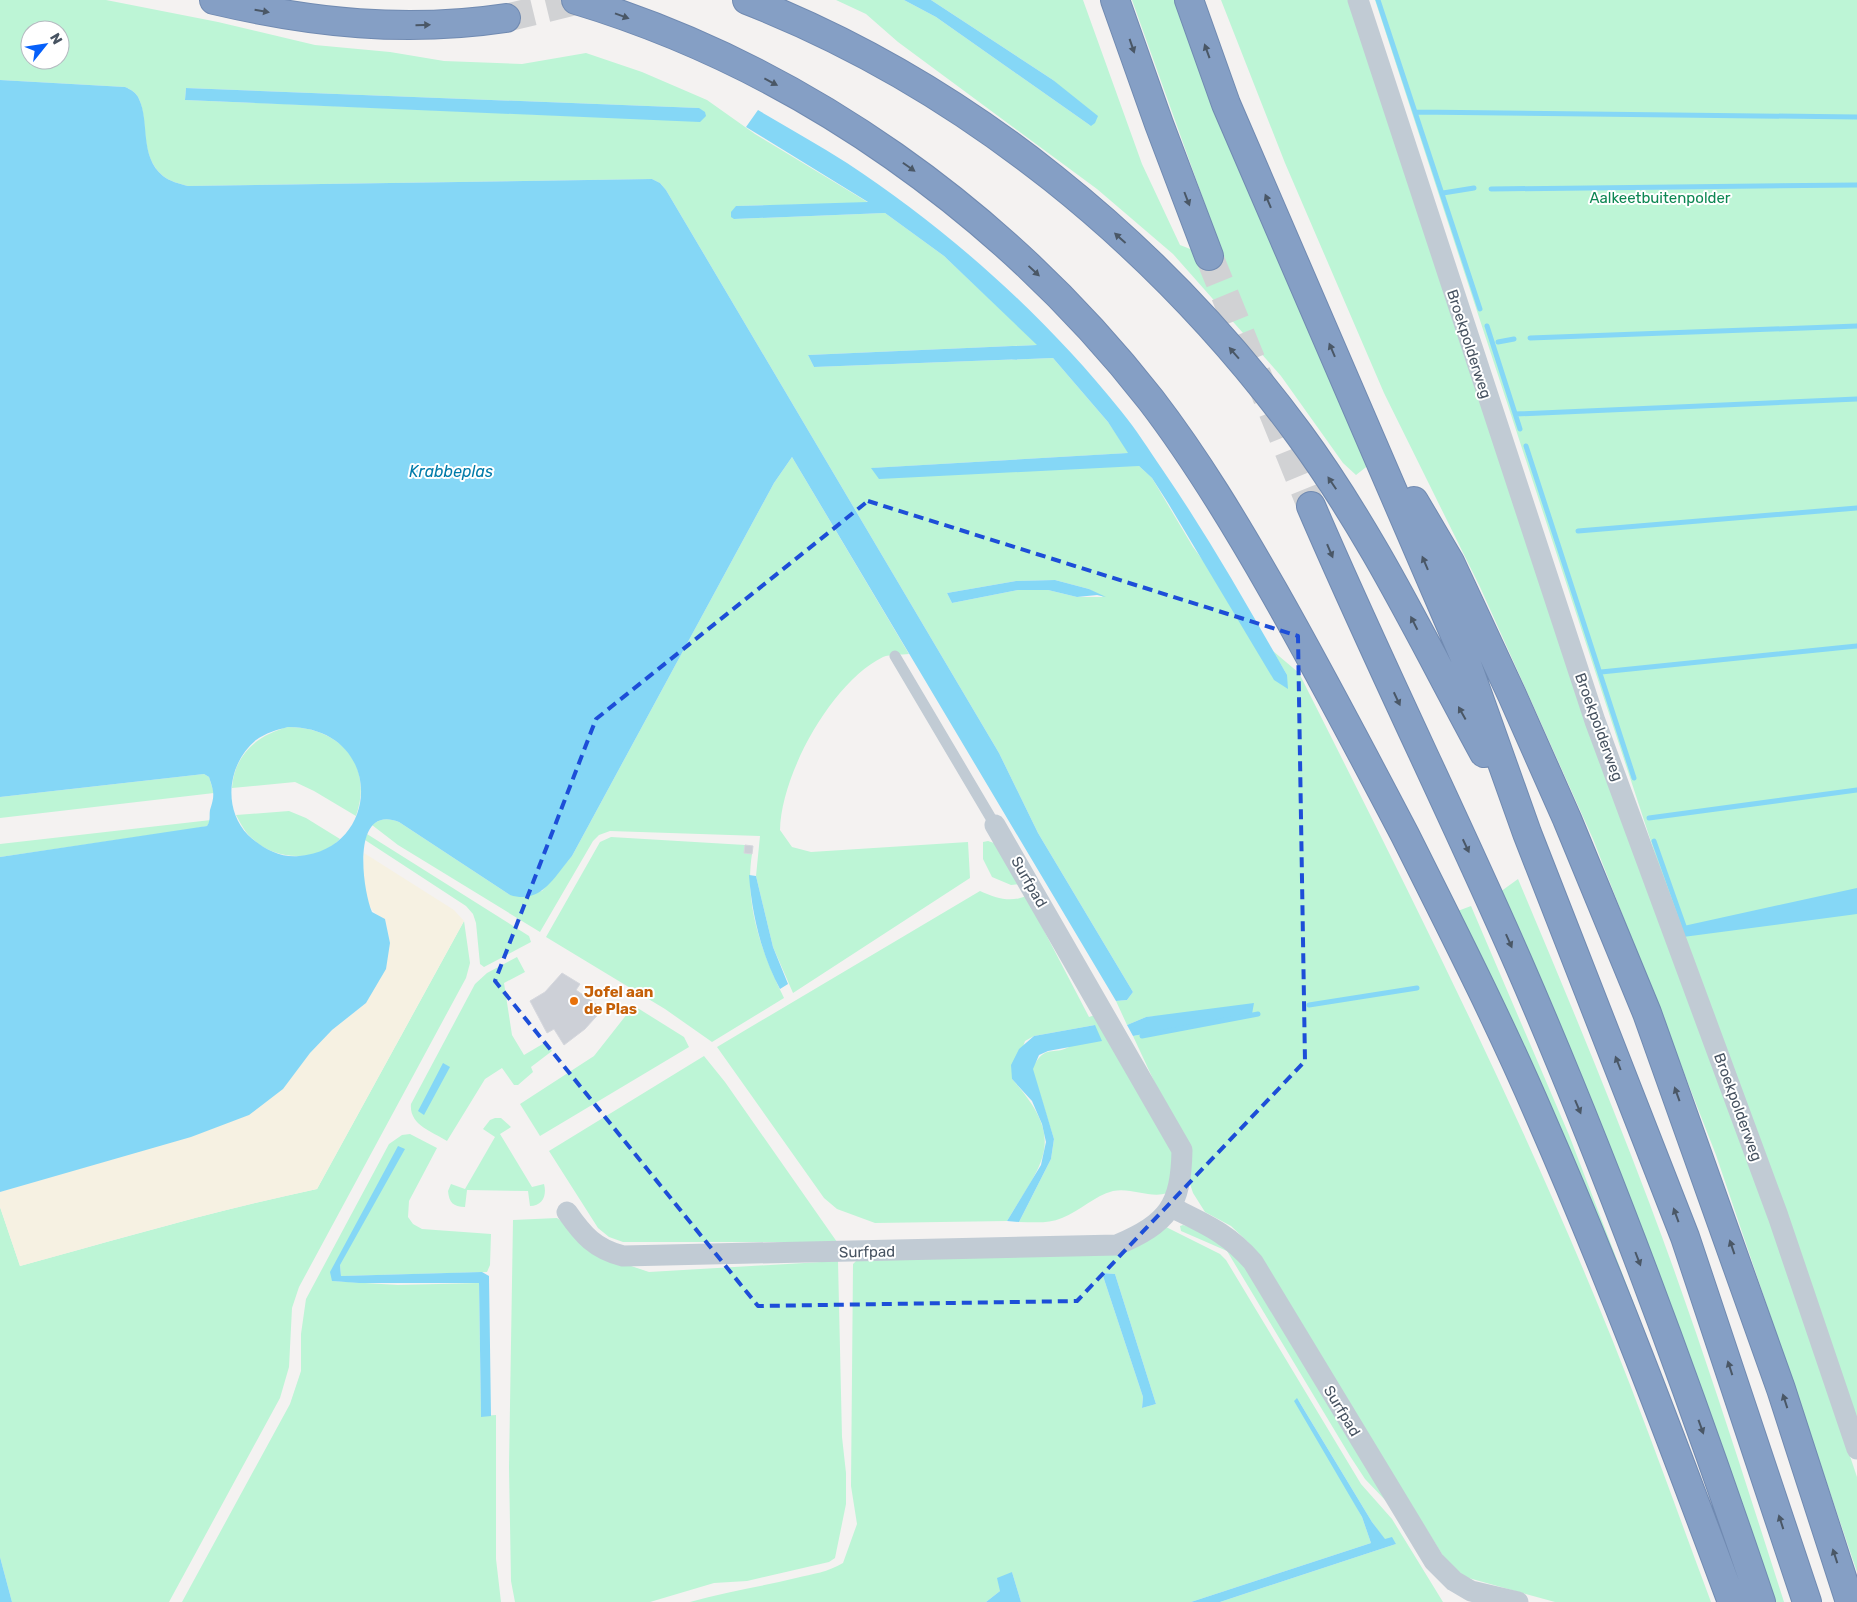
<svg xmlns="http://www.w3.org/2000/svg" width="1857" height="1602" viewBox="0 0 1857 1602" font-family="Rubik,sans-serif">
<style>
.green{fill:#bdf5d6;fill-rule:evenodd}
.sand{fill:#f6f1e2}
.water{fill:#85d7f6;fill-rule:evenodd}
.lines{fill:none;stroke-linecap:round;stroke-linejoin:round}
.stream{stroke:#85d7f6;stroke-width:5}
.building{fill:#cdd0d7;stroke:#d5d7dd}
.motorway-tunnel{stroke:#d1d2d4;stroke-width:28;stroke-dasharray:28 14;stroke-linecap:butt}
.motorway-casing{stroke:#708ab1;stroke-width:30}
.service{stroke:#c1cbd4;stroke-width:11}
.minor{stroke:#c1cbd4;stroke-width:21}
.motorway{stroke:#859fc5;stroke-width:28}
.oneway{fill:#4a5766}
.marked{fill:none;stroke:#1d4ed8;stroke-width:4;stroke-dasharray:10 6;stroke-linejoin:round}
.food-dot{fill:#e8710a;stroke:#fff;stroke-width:2}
.labels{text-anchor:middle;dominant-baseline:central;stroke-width:4;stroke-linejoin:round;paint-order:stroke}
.park-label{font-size:15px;fill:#0d8753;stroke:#fff}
.street-label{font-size:15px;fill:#475361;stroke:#fff}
.food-label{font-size:15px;font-weight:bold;fill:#c56008;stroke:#fff;text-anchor:start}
.water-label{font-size:16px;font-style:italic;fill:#027caa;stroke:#fff}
</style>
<rect width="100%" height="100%" fill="#f4f2f1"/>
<path class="green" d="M0,0H106L218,22L315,45L390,52L444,61L522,64L586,53L642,72L707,100L755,134L869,203L736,206L734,219L885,213L944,256L1038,345L808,355L814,367L1053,358L1108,422L1129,453L872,468L1139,466L1152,478L1193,547L1287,675L1273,651L1299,673C1409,892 1520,1111 1612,1339C1647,1426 1678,1514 1711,1602H1555L1465,1577L1445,1559L1249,1243L1231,1226L1205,1212L1193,1193L1160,1094L1133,1036L1252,1015L1159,1016L1146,1017L1127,1025L1116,1001L1127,1000L1133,992L1038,833L999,753L666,190L660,183L652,179L188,186C180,184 169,181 163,176C139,156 149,121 139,99C137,93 130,89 125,87L0,80ZM30,30H60V60H30ZM186,88L699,108L700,121L185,100ZM1055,580L1089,589L1103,597H1077L1048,590H1018L952,603L947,593L1016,581Z
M836,0H904L936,17L1091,126L1053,80L931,0H1083L1142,164L1180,245L1226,263L1132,0H1177L1370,464L1356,475L1343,463L1281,376L1173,254L1097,189L898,42L866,14Z
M1221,0H1349L1770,1218L1857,1477V1572L1716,1155L1593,839L1480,587L1384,393L1285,163Z
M1375,0H1857V1422C1802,1259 1746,1097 1683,937L1694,925L1679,927Z
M792,457L909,654C901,655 890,654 883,657C832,682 781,774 780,830L792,847L811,852L968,842L970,878L793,993L773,947L756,876L760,836L610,831L599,835L593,841L540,932L398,845L372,825C381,818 388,818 399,822L510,895L542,891L572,856L774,483Z
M288,727C339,727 374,764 356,816L314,791L295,782L232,788C234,755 257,735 288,727Z
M204,774L209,777L214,793L0,818V797Z
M289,811L306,818L340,839C318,862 277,861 254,840C245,833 241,824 236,815Z
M211,820L207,826L192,829L0,857V844Z
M367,834L529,936L531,942L484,967L480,964L476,923L473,914L466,906L365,840Z
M611,837L745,845L744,853L752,854C744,905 762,953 784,998L712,1042L665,1009L546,937L600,842Z
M988,841L997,844L1020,884L1011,885L992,877L983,859V842Z
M1518,879C1563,986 1608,1093 1649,1202C1699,1334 1741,1468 1784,1602H1774L1752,1536L1500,892Z
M980,891C996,898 1010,903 1026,896L1089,1017L1098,1014L1171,1138L1177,1168L1167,1193C1151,1199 1131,1187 1113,1191C1094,1196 1080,1211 1062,1218C1048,1224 1034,1222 1019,1222L1051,1159L1054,1139L1032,1069C1046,1042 1052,1057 1071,1046C1079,1041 1087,1032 1095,1025L1034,1036L1025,1041L1012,1079C1067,1141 1044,1160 1007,1221L875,1223L837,1209L824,1198L717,1047Z
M1471,906L1569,1135L1654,1356L1652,1357L1455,912Z
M464,921L470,963L466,978L299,1287L292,1308L289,1367L280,1398L169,1602H12L0,1557V1207L20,1266C119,1239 217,1210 317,1189Z
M517,957L525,972L504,983L512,1035L524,1055L546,1042L552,1051L531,1067L533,1072L518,1085H514L502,1068L485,1079L447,1141C431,1131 409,1125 411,1104L475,984L487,973Z
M636,1007L684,1037L689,1047L540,1136L520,1104L594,1056L631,1009Z
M704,1056L725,1082L837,1242H623L609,1237L598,1228L549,1151Z
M495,1118H501L511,1127L500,1134L532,1187L544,1184C547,1195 543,1206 530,1206L528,1191L467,1190L465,1207C453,1207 449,1202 448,1191L451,1184L465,1189L495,1137L483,1129L490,1120Z
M410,1134L437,1148L409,1201L408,1217L413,1224L422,1229L491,1234L490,1265L487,1272L341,1276L340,1265L399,1146L332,1281L398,1285L479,1283L481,1416L496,1415V1559L501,1602H182L290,1404L301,1371V1334L306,1299L389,1144L402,1135Z
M557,1218L622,1263L649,1272L838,1261L842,1437L846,1473V1504L835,1558L829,1562L747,1581L714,1583L650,1602H515L511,1581L509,1467L513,1220Z
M1183,1225L1206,1233L1244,1264L1387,1502L1365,1479L1350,1456L1227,1251L1181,1231L1180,1226Z
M1166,1227L1220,1254L1226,1260L1361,1484L1392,1519L1443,1602H1220L1396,1544L1385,1540L1372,1522L1297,1398L1362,1517L1371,1543L1191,1602H1021L1012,1572L1000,1591L986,1602H690C724,1592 760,1587 796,1578C813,1574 828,1572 843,1563L857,1524L851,1486L853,1264L858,1259L1112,1254ZM1102,1273L1115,1274L1156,1404L1142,1408L1143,1397Z"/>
<path class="sand" d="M364,853L454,910L464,921L317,1189C217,1210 118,1239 20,1266L0,1207V1192L74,1170L310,1053L332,1030L366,1003L390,943L385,919C360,910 363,876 364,853Z"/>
<path class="water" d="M904,0H931L1053,80L1098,116L1095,123L1091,126L936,17Z
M0,80L125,87C130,89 137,93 139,99C150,122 139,156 163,176C169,181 180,184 188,186L652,179L660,183L666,190L999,753L1038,833L1133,992L1127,1000L1116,1001L792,457L774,483L572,856C554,877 541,905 510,895L399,822C351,803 362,888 372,912L385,919L390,943L386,969L366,1003L332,1030L310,1053L283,1089L249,1115L191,1137L0,1192V857L207,826C211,820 209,816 210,810C215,795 214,792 209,777L204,774L0,797ZM288,727C384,727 383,849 299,856C280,858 262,848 248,835C222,808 228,763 256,740C266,733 276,730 288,727Z
M186,88L699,108L705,112L706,116L700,122L185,100Z
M758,110C788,128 818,144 847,163C950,231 1044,315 1121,411C1136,429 1149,450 1162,469C1208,536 1247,605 1287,675L1288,689L1274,680L1168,503L1152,478L1139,466L879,479L871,468L1128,453L1108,422L1053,358L814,367L808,355L1037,345L944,256L885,213L734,219L731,217V212L736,206L868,202L746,127Z
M1055,580L1089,589L1106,597L1097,595L1077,597L1048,590H1018L952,603L947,593L1016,581Z
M749,875L756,876L773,947L788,984L780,989C761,953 752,915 749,875Z
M1857,888V914L1683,937L1679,927Z
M1254,1003L1252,1014L1133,1036L1127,1025L1146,1017Z
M1095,1025L1102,1041L1048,1051L1039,1055L1033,1069L1054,1139L1051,1159L1019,1222L1007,1221L1041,1165L1046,1142L1042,1124L1032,1101L1012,1079L1011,1065L1019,1049L1034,1036Z
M443,1063L450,1067L424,1115L418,1111Z
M398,1146L405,1149L340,1265L341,1276L482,1272L489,1276L491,1416L481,1417L479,1283H359L332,1281L330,1272Z
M1102,1273L1115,1274L1156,1404L1142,1408L1143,1397Z
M1297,1398L1372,1522L1385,1539L1392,1537L1396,1544L1220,1602H1191L1371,1543L1362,1517L1294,1401Z
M0,1557L12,1602H0Z
M1012,1572L1021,1602H986L1000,1591L997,1578Z"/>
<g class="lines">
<path class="stream" d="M1378,0L1480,309
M1416,112L1857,117
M1491,189L1857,185
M1443,193L1474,188
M1487,326L1520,429
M1530,338L1857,326
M1498,342L1514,339
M1516,414L1857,399
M1526,446L1634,778
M1578,531L1857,508
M1601,672L1857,646
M1649,818L1857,790
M1654,841L1684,926
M1309,1005L1417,988
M1142,1036L1258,1014"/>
</g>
<path class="building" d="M745,845L753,846L752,854L744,853Z
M562,973L580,984L576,990L603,1009L585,1029L564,1045L554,1029L547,1033L530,1001L545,992Z"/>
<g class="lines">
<path class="motorway-tunnel" d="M506,18L580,0
M1209,256L1311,506"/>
<defs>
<path id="motorway" d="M214,0C312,23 406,33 506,18
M576,0C802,68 1006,215 1151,400C1197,460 1236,525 1273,590C1319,671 1362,753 1405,835C1451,927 1498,1019 1539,1114C1609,1274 1671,1438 1732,1602
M747,0C967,86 1160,245 1299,434C1372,533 1425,645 1484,753
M1115,0L1159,124L1209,256
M1189,0L1226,104L1464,656L1527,833L1685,1237L1807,1602
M1414,501L1450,562L1512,695L1567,819L1647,1013L1781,1389L1850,1602
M1311,506C1377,660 1451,809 1518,962C1609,1171 1688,1386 1761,1602"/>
</defs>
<use href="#motorway" class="motorway-casing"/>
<path class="service" d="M895,656L995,825"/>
<path class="minor" d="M1358,0L1595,721L1778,1216L1857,1449
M1171,1207C1205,1224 1228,1233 1253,1262L1434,1561L1454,1581L1471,1591L1518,1602
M567,1212C583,1235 595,1249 623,1256L1117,1245C1168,1223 1181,1206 1182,1150L995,825"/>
<use href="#motorway" class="motorway"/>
</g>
<defs><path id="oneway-solid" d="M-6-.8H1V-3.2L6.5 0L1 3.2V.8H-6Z" transform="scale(1.25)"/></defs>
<g class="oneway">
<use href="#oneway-solid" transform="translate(262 11) rotate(10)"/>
<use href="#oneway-solid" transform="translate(622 16) rotate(20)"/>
<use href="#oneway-solid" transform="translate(423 25) rotate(-1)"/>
<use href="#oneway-solid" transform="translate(1132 46) rotate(71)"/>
<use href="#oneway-solid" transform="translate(1207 51) rotate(-110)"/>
<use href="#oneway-solid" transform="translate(771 82) rotate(28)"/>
<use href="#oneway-solid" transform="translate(909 167) rotate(35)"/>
<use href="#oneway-solid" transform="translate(1187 199) rotate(69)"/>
<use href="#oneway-solid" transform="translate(1268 201) rotate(-113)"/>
<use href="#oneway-solid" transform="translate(1120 238) rotate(-138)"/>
<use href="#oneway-solid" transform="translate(1034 271) rotate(43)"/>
<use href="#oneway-solid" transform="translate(1332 350) rotate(-113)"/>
<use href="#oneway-solid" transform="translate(1234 353) rotate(-131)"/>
<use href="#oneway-solid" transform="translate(1332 483) rotate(-124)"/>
<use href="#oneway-solid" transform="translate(1330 551) rotate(67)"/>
<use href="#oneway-solid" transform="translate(1425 563) rotate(-113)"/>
<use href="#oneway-solid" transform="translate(1414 623) rotate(-117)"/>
<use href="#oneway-solid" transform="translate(1397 699) rotate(65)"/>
<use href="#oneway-solid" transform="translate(1462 713) rotate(-119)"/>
<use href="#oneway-solid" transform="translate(1466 846) rotate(65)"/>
<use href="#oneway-solid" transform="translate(1509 941) rotate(66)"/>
<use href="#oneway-solid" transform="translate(1618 1063) rotate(-111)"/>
<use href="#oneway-solid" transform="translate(1677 1094) rotate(-110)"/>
<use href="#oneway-solid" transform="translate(1578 1107) rotate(67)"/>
<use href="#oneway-solid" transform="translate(1676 1215) rotate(-110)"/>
<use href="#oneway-solid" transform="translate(1732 1247) rotate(-109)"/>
<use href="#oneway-solid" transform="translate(1638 1259) rotate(69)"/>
<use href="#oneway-solid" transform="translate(1730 1368) rotate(-108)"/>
<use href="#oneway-solid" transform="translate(1785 1401) rotate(-108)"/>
<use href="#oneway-solid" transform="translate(1701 1427) rotate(70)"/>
<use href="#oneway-solid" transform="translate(1781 1522) rotate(-108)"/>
<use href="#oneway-solid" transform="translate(1835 1556) rotate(-108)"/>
</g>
<path class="marked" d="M868,501L1298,636L1305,1061L1077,1301L758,1306L495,981L596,719Z"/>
<circle class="food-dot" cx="574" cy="1001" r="5"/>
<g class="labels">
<g class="park-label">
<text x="1660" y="198">Aalkeetbuitenpolder</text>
</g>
<g class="street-label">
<text transform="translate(1469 344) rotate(72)">Broekpolderweg</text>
<text transform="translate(1599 727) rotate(70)">Broekpolderweg</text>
<text transform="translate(1029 882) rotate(60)">Surfpad</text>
<text transform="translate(1738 1107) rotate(70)">Broekpolderweg</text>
<text transform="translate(867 1252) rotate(-1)">Surfpad</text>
<text transform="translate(1342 1411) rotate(59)">Surfpad</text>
</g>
<g class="food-label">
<text x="584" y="992">Jofel aan<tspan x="584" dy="17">de Plas</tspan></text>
</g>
<g class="water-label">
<text x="451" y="471">Krabbeplas</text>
</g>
</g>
<g transform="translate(45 45) rotate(60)"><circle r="24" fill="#ffffff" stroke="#b5bac0"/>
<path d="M0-4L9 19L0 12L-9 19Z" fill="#0660fa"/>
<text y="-8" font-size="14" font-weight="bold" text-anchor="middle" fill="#475361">N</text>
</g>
</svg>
